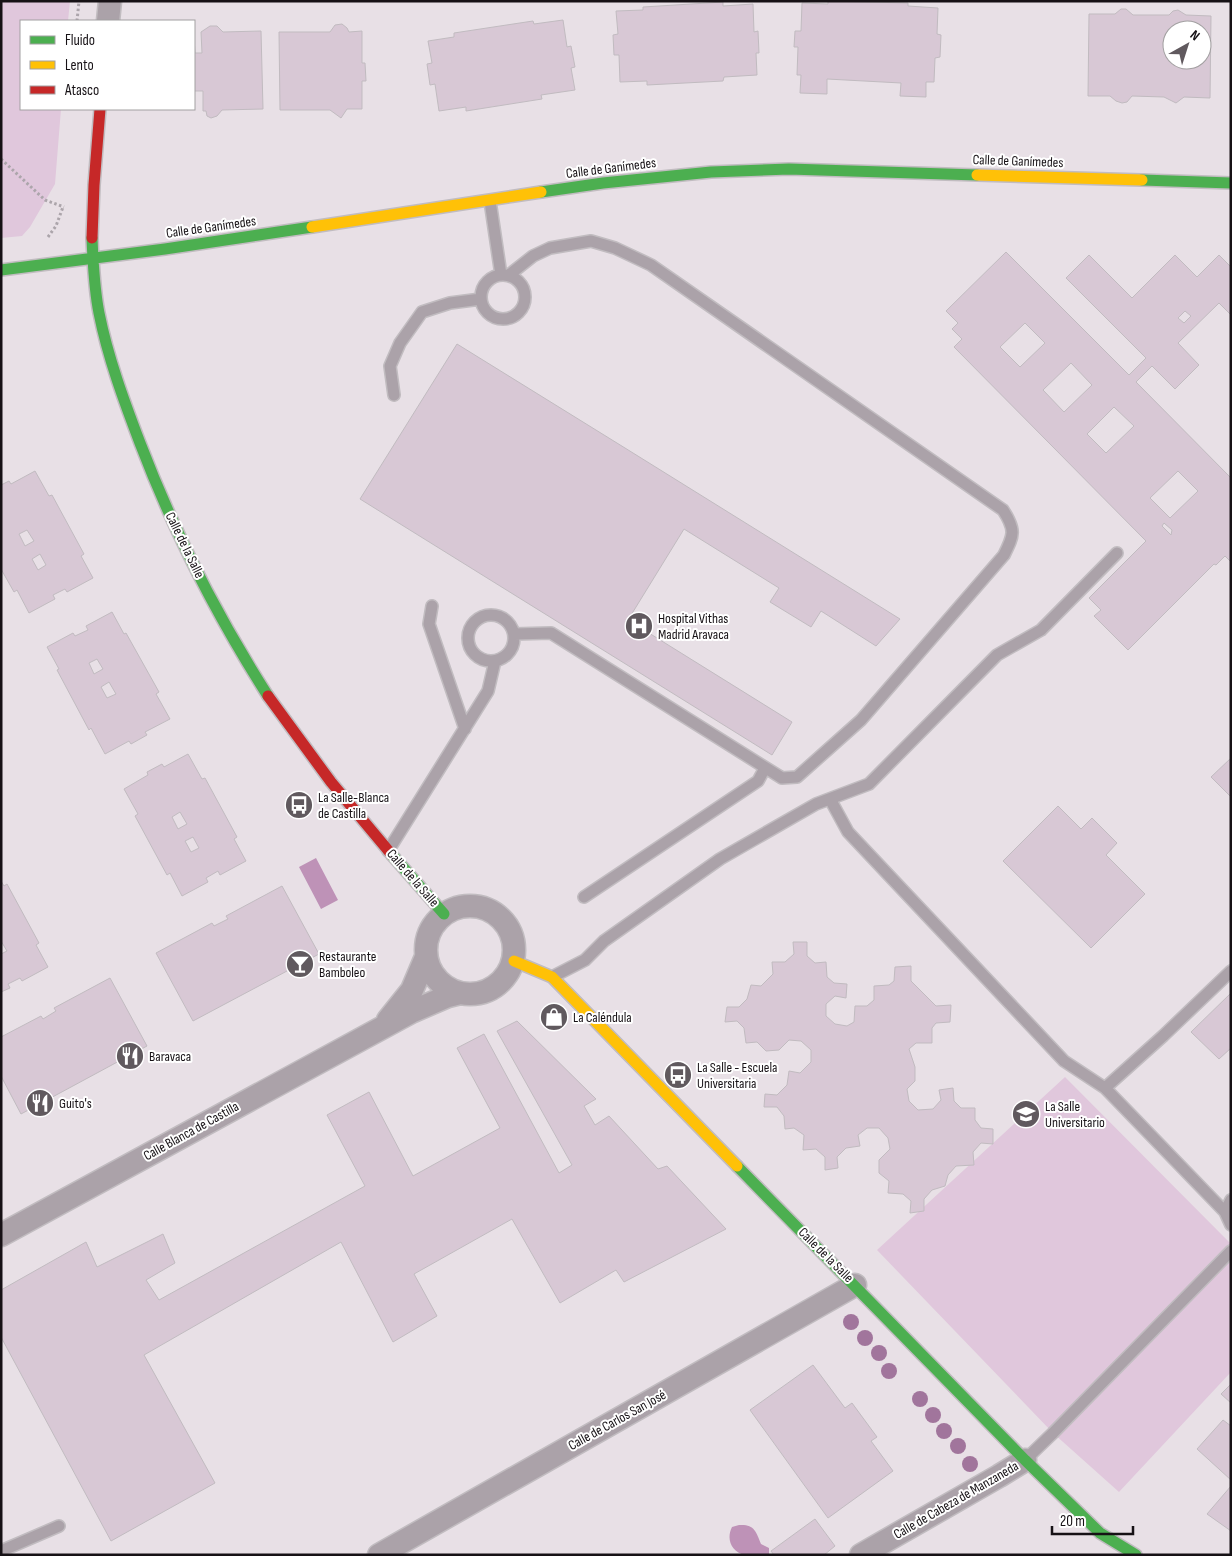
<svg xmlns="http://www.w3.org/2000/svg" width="1232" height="1556" viewBox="0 0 1232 1556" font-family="'Sofia Sans Condensed',sans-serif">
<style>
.green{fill:#e0c7dc}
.water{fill:#be92b7}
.building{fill:#d8c8d5;stroke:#c1bbc0;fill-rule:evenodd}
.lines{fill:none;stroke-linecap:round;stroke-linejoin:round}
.lane-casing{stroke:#c1bcc0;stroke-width:14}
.street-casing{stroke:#c1bcc0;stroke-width:25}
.fast-casing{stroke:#c1bcc0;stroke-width:14}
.slow-casing{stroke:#c1bcc0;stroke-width:14}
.jam-casing{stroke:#c1bcc0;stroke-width:14}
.path{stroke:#aca5ab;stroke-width:3;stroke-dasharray:2.5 2.5;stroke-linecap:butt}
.lane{stroke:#aba2a9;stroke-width:11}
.street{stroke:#aba2a9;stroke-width:22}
.fast{stroke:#4caf50;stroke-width:11}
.slow{stroke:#ffc107;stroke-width:11}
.jam{stroke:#c62828;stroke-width:11}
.tree{fill:#a1759c}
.labels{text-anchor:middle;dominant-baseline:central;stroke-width:4;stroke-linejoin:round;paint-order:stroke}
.street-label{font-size:14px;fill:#161115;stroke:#fff}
.poi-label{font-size:14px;fill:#161115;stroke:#fff;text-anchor:start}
</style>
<rect width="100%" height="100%" fill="#e8e0e6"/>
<path class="green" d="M1,1H70L68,21H21V109H61L55,184L30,227L22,236L1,238Z
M1065,1077L1231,1244V1372L1119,1492L1053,1433L877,1250Z"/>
<path class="water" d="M316,858L338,900L321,909L299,867Z
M739,1525C754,1524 756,1531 761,1544L769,1548V1555C761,1555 752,1556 745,1555C731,1552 726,1539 732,1527Z"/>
<path class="building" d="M828,1L908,3V6L938,8L937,34L941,35L940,57L935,58L934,82H926V97L900,96L901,83L827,79V94L800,93L801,75H797L798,47H794L795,31H801L802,3L828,4Z
M723,2V6L753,4L754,32L758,31L759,53H756L757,75L724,77L723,81L647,85V81L620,82L619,55H614L613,35L618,34L616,11L643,10V7Z
M1121,9H1126L1133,15H1169L1173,11L1178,10L1186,15L1211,16L1210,98L1184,97L1176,103L1164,97L1132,96L1127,102L1122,103L1116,101L1110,96H1088L1089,14H1115ZM1172,30H1202V60H1172Z
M563,20L567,47L571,46L575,67L571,68L575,90L541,95L542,99L466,111V107L439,111L435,84L430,85L427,64L432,63L428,41L454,37V33L533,21L534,24Z
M342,24L347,28L349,32L362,31V63H365L366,81H362V109H347L341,118L330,110H280L279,32H330L335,25Z
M210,26H217L223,32L261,31L263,109L222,110L217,116L211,118L207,116L206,111H203V91H194V38L195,53H202L201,32Z
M1006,252L1129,375L1146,358L1066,278L1089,255L1132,298L1175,255L1197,277L1219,255L1231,267V315L1219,303L1178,343L1199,365L1175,389L1152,366L1136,382L1231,478V562L1225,556L1216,565L1214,564L1128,650L1094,616L1101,610L1089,598L1146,541L954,347L962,339L952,329L958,323L946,311ZM1185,311L1191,316L1184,323L1178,318ZM1025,323L1045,343L1020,367L1000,347ZM1071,363L1092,385L1064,412L1043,390ZM1114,407L1134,426L1106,453L1087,434ZM1178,471L1198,491L1170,518L1150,498ZM1164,523L1172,530L1171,535L1162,526Z
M457,344L625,448L900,619L876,646L821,611L811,627L770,602L779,588L684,529L628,620L792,722L772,755L360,499Z
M35,471L49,496L52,495L84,554L81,556L93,578L67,592L65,589L53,595L55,599L29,613L17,590L14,592L1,569V485L9,481L11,484ZM27,530L34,541L25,546L19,534ZM40,554L46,565L38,570L32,559Z
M112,612L124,634L126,633L159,692L156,694L170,719L145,732L147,735L131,744L129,741L105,754L91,728L89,730L57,670L59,669L47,647L73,633L75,636L88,630L86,626ZM97,659L103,669L94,674L89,663ZM109,682L116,694L107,698L101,687Z
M188,754L202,779L205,778L237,837L234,839L246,861L220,875L218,871L206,878L208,882L182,896L170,873L167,875L135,816L138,814L124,789L148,775L147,772L162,764L164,767ZM180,812L187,824L178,829L172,817ZM193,837L199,848L191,852L185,841Z
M1231,758V797L1211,777Z
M1058,806L1081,829L1092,818L1117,843L1106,855L1145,894L1091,948L1003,861Z
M1,881L4,886L7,884L39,943L36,945L48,967L22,981L20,978L8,984L10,988L1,992V954L7,951L1,941Z
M282,886L319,954L193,1021L156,953L212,923L214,926L228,919L226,916Z
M793,942H807V956L815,963L826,962L827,977L834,983L847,984L846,998L835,996L826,1004V1016L835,1024L847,1026L854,1022L855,1006H867L874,1000V986L889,985L894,981L895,967L911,966V981L936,1006L951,1005L950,1022L936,1023L932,1028V1043H916L909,1049L915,1067V1081L907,1089L909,1101L918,1110L933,1109L941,1100L939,1090L953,1088L954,1101L961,1108H975V1120L981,1128L993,1129V1144L981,1143L973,1152L974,1165L956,1166L948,1175L945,1186L932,1190L924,1199V1211L910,1213L911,1201L903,1194L888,1193L889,1181L879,1173V1160L890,1149L888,1138L879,1128H867L858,1135L860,1146L846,1148L837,1157L838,1168L825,1170V1157L816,1149L803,1150L804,1135L794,1128L785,1129L784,1116L777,1107H764L765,1094L777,1095L787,1085L789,1071L800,1073L811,1062V1050L801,1041L789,1040L779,1050L766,1051L757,1042L746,1043L744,1028L737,1021L725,1022L727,1007H739L747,999L751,985L761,986L773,974L772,962H785L794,954Z
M110,978L147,1046L21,1114L1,1076V1037L41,1016L43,1019L56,1011L54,1008Z
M1231,993V1048L1219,1059L1191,1032Z
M517,1021L596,1099L584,1106L595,1125L609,1116L658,1169L667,1166L726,1229L624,1282L616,1270L560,1303L512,1219L414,1274L437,1316L393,1342L341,1242L144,1355L215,1483L111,1541L1,1337V1290L86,1242L97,1267L163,1234L175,1263L146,1280L159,1300L365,1186L327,1115L369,1092L413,1176L500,1128L457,1048L484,1034L559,1173L572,1165L497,1031Z
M813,1365L845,1408L852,1403L877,1437L871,1441L893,1471L828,1518L750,1410Z
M1231,1384V1403L1221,1394Z
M1223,1420L1231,1426V1480L1197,1449Z
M1231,1486V1531L1207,1514Z
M815,1519L835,1546L824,1555H774L771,1551Z"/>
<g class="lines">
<defs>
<path id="lane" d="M490,201L501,275
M481 297a22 22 0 1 1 44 0a22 22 0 1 1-44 0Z
M509,275L533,256L550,248L591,241L615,248L651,265L1003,510C1016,530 1014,535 1004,555L861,720L797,777L782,778L551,633L514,634
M394,395L390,366L400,343L422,312L450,303L481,299
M432,606L429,624L465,729
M468 638a23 23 0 1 1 46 0a23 23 0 1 1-46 0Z
M830,799L848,832L1064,1061L1105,1088L1225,1212
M388,851L488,691L495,661
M584,897L758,781L765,768
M552,977L585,960L604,941L720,859L816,804L869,784L997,655L1041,630L1117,553
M1105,1088L1163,1036L1231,971
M1231,1200L1225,1212L1231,1225
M1025,1460L1053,1433L1231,1251
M1,1551L59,1526"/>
<path id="street" d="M108,21L110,1
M426 950a44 44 0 1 1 88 0a44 44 0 1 1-88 0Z
M388,1020L412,990L426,957
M1,1235L411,1012L448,996L460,993
M379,1555L855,1285
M861,1555L999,1476L1025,1460"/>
<path id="fast" d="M1142,180L1231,183
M541,192L603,183L711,172L789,169L977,175
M92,238C93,263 94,288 99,313C108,358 124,401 140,443C174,532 217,616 268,696
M1,270L165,249L312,227
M392,855L444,914
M737,1166L1025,1460L1100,1533L1136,1555"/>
<path id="slow" d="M977,175L1142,180
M312,227L541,192
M514,961L552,977L737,1166"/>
<path id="jam" d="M92,238L94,185L100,109
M268,696L331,782L392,855"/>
</defs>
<use href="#lane" class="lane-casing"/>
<use href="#street" class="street-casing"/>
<use href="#fast" class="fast-casing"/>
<use href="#slow" class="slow-casing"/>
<use href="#jam" class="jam-casing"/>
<path class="path" d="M77,21L79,1
M1,159L45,200L64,207
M48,237L56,226L63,207"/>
<use href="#lane" class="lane"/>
<use href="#street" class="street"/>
<use href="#fast" class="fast"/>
<use href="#slow" class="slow"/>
<use href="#jam" class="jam"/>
</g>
<g class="tree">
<circle cx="851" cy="1322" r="8"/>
<circle cx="865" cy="1338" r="8"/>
<circle cx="879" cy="1353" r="8"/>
<circle cx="889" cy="1371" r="8"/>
<circle cx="920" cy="1399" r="8"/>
<circle cx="933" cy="1415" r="8"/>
<circle cx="944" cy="1431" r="8"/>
<circle cx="958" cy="1446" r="8"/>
<circle cx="970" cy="1464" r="8"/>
</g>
<defs>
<symbol id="hospital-disc" viewBox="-11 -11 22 22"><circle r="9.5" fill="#60595e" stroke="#fff"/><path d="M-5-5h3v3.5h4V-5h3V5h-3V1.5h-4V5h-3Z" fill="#fff"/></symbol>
<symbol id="bus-disc" viewBox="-11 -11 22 22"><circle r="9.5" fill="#60595e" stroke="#fff"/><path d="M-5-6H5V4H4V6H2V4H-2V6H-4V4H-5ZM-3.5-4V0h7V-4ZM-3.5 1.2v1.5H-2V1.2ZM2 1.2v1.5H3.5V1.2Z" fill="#fff"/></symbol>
<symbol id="bar-disc" viewBox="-11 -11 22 22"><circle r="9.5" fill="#60595e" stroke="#fff"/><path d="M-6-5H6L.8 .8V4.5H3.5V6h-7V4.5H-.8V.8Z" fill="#fff"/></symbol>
<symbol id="shop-disc" viewBox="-11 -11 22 22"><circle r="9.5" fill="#60595e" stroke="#fff"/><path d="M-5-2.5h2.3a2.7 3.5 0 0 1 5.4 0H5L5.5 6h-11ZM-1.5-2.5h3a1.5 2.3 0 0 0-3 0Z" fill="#fff"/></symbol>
<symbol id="restaurant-disc" viewBox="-11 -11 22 22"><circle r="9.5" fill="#60595e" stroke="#fff"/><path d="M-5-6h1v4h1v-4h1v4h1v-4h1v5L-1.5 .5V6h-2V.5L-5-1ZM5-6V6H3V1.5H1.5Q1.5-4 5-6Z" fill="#fff"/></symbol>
<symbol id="university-disc" viewBox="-11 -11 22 22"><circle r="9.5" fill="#60595e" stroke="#fff"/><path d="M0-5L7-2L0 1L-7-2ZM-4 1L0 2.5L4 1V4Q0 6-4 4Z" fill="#fff"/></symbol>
</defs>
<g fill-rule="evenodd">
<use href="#hospital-disc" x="623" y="610" width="32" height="32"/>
<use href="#bus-disc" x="283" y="789" width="32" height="32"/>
<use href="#bar-disc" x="284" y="948" width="32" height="32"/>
<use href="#shop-disc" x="538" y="1001" width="32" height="32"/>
<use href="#restaurant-disc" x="114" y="1040" width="32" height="32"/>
<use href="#bus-disc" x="662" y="1059" width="32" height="32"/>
<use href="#restaurant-disc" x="24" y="1087" width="32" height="32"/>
<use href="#university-disc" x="1010" y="1098" width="32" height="32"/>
</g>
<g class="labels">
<g class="street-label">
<text transform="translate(1018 161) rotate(2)">Calle de Ganímedes</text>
<text transform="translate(611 168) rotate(-7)">Calle de Ganímedes</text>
<text transform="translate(211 227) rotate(-8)">Calle de Ganímedes</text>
<text transform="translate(185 545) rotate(64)">Calle de la Salle</text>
<text transform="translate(413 878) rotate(49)">Calle de la Salle</text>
<text transform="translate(191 1131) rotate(-29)">Calle Blanca de Castilla</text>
<text transform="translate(826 1255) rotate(45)">Calle de la Salle</text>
<text transform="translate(617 1420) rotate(-29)">Calle de Carlos San José</text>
<text transform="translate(956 1500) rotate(-30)">Calle de Cabeza de Manzaneda</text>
</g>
<g class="poi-label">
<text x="658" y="618">Hospital Vithas<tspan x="658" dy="16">Madrid Aravaca</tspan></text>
<text x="318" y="797">La Salle-Blanca<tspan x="318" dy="16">de Castilla</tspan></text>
<text x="319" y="956">Restaurante<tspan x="319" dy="16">Bamboleo</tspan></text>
<text x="573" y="1017">La Caléndula</text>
<text x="149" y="1056">Baravaca</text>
<text x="697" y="1067">La Salle - Escuela<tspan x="697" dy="16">Universitaria</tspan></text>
<text x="59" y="1103">Guito's</text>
<text x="1045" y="1106">La Salle<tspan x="1045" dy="16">Universitario</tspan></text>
</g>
</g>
<rect width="1232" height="1556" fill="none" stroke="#161115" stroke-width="5"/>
<rect x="20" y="20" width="175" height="90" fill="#ffffff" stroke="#a2a0a1"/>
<rect x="30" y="36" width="25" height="8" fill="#4caf50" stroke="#a2a0a1"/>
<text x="65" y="45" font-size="15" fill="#161115">Fluido</text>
<rect x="30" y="61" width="25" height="8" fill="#ffc107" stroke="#a2a0a1"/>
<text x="65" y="70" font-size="15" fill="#161115">Lento</text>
<rect x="30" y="86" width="25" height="8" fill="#c62828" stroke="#a2a0a1"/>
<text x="65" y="95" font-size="15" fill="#161115">Atasco</text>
<g transform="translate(1187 45) rotate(39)"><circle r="24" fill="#ffffff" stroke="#a2a0a1"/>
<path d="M0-4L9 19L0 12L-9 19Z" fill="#60595e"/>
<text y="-8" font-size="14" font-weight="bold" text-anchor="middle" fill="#161115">N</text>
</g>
<path d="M1052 1526v8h81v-8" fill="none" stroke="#161115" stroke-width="2.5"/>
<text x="1060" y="1526" font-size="15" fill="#161115" stroke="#ffffff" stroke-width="4" paint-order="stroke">20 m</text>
</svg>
